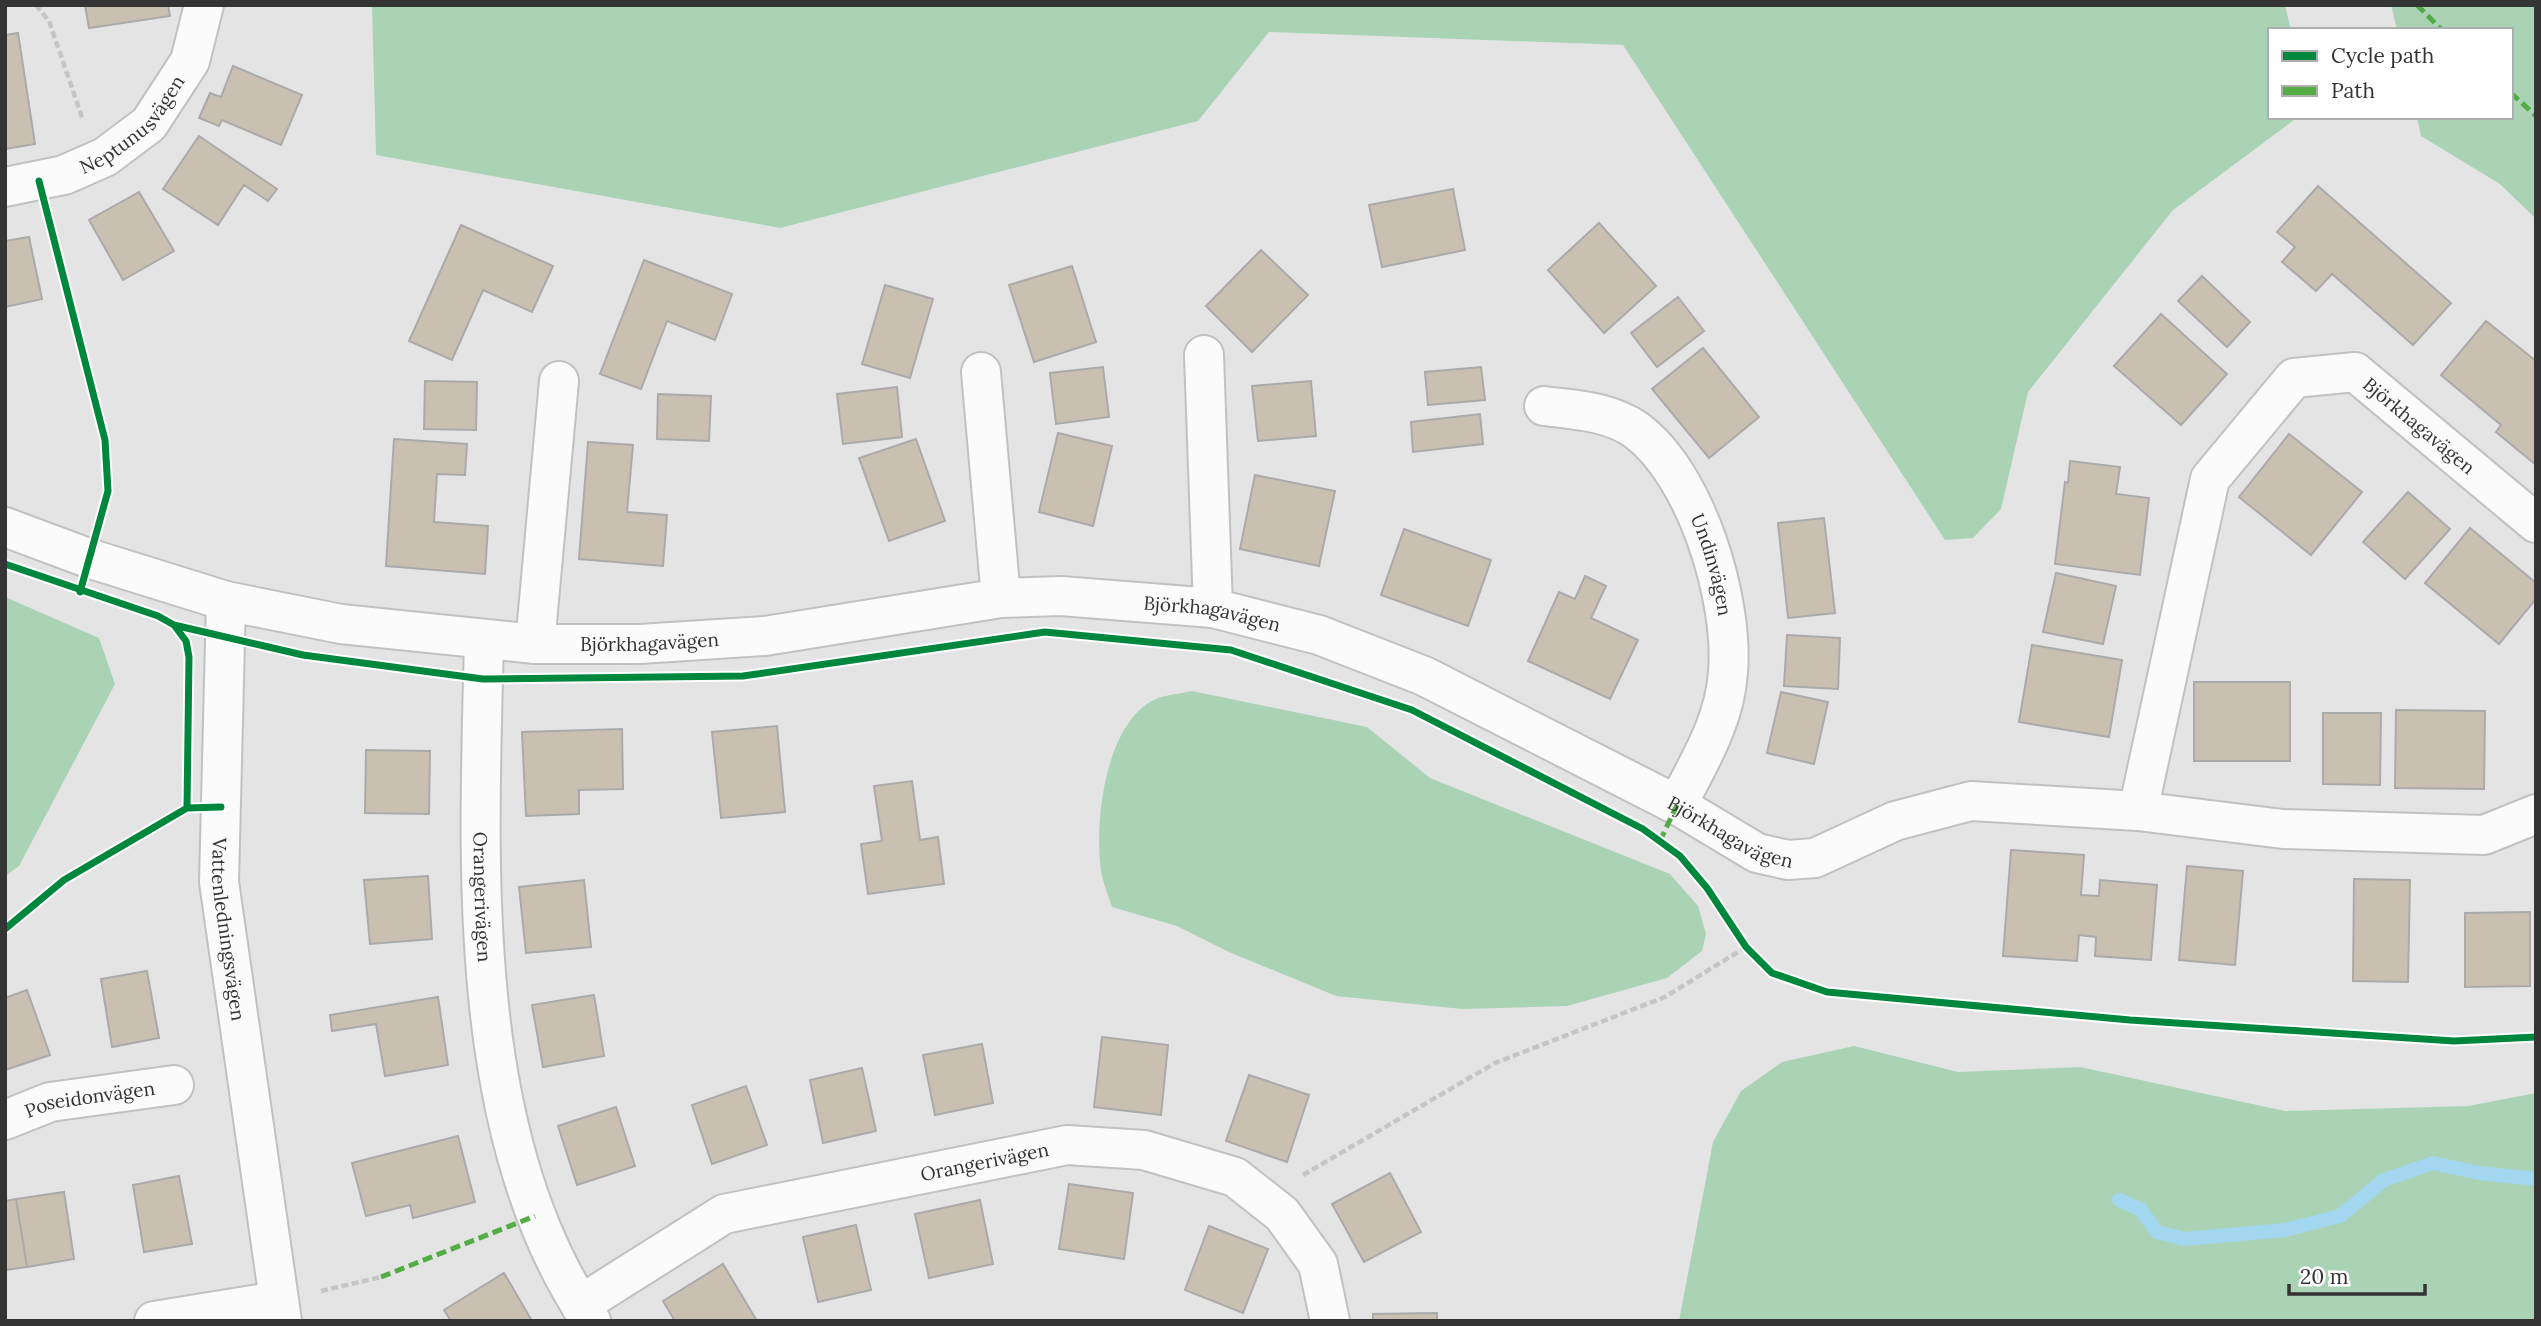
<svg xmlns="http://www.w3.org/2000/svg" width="2541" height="1326" viewBox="0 0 2541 1326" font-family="Lora,serif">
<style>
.green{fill:#aad3b5}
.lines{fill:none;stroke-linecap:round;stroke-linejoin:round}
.stream{stroke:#a3d7f0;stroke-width:14}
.building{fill:#cac0b2;stroke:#aaa;stroke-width:2}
.street-casing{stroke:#c1c1c2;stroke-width:42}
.path{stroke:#c5c5c6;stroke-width:4.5;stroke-dasharray:7 3.5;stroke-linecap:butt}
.street{stroke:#fbfbfb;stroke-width:38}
.quiet{stroke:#54ac45;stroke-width:5;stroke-dasharray:10 5;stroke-linecap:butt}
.cycleway-casing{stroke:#fff;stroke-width:11}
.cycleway{stroke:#00873e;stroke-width:7}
.labels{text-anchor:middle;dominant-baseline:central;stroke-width:5;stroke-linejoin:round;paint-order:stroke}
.street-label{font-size:19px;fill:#343435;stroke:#fff}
</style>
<rect width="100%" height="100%" fill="#e4e4e5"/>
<path class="green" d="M372,5H2285L2291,30H2270V117H2298L2173,210L2028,392L2001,509L1973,538L1945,540L1623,45L1269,32L1198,121L780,228L376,155Z
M2391,5H2536V219L2500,184L2421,136L2417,117H2511V30H2397Z
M5,597L99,638L115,684L19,866L5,876Z
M1192,691L1367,727L1430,778L1670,874L1698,906L1706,934L1702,951L1667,978L1567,1006L1462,1009L1336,996L1229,952L1177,926L1112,907C1108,895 1103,883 1101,871C1094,823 1105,729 1150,702C1160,695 1180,694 1192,691Z
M1854,1046L1958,1072L2080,1067L2285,1111L2468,1106L2536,1093V1321H1679L1713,1142L1741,1091L1782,1062Z"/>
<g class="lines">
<path class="stream" d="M2119,1200L2140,1209L2157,1232L2185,1239L2285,1230L2340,1216L2384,1180L2433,1163L2479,1173L2536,1179"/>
</g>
<path class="building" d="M85,5H168L170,16L89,28Z
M18,33L35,144L5,149V35Z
M233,66L302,95L281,145L222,120L219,126L199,118L210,93L221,97Z
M199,136L277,189L268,201L244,185L218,225L163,189Z
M2318,186L2451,303L2413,345L2332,274L2316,291L2282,262L2295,247L2277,232Z
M1453,189L1465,250L1382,267L1369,205Z
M139,192L174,251L123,280L89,220Z
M1599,223L1656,286L1604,333L1548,270Z
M461,225L553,266L532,312L483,290L452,360L409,341Z
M29,237L42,299L5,307V241Z
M1261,250L1308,295L1252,352L1206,306Z
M644,260L732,294L715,340L667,321L641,389L600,374Z
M1072,266L1096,342L1034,362L1009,285Z
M2202,276L2250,322L2227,347L2178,301Z
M885,285L933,299L910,378L862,364Z
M1678,297L1704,331L1657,367L1631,333Z
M2161,314L2227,374L2181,425L2114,366Z
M2486,321L2536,361V465L2496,432L2501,425L2441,375Z
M1703,348L1759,417L1709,458L1652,389Z
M1103,367L1109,417L1056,424L1050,373Z
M1481,367L1485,400L1428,405L1425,372Z
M425,381L477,382L476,430L424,429Z
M1311,381L1316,436L1258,441L1252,386Z
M897,387L902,437L843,444L837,394Z
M658,394L711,396L709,441L657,439Z
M1480,414L1483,444L1413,452L1411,422Z
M1058,433L1112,446L1093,526L1039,512Z
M2289,434L2362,492L2311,555L2239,497Z
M394,439L467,444L465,475L437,474L434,522L488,526L485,574L386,566Z
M916,439L945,521L889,541L859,458Z
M588,442L633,445L627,512L667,515L663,566L579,559Z
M2070,461L2120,467L2116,494L2149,498L2140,575L2055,564L2065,482L2068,483Z
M1255,475L1335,491L1319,566L1240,549Z
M2408,492L2450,529L2405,579L2363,542Z
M1824,518L1835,613L1788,618L1778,523Z
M2470,528L2536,583V599L2499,644L2425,583Z
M1404,529L1491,560L1468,626L1381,595Z
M2056,573L2116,586L2103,644L2043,632Z
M1585,576L1606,586L1591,618L1638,640L1610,699L1528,661L1559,592L1575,599Z
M1787,635L1840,638L1838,689L1784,686Z
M2032,645L2122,660L2109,737L2019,722Z
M2194,682H2290V761H2194Z
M1781,692L1828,702L1814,764L1767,753Z
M2396,710L2485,711L2484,789L2395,788Z
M2323,713H2381L2380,785L2323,784Z
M777,726L785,812L721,818L712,732Z
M622,729L623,789L579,790V814L526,816L522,732Z
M366,750L430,751L429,814L365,813Z
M912,781L920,840L938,837L944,884L868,894L861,844L882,841L874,786Z
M2011,850L2084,855L2081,895L2099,896L2100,880L2157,885L2151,960L2095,956L2096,937L2079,935L2077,961L2003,956Z
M2187,866L2243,871L2235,965L2179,960Z
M428,876L432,939L370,944L364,880Z
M2354,879L2410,880L2408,982L2353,981Z
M584,880L591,947L526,953L519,887Z
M2530,912V986L2465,987V913Z
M147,971L159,1038L112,1047L101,979Z
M27,990L50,1055L5,1070V998Z
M594,995L604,1056L543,1067L532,1005Z
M438,997L448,1065L385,1076L376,1024L332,1031L330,1015Z
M1102,1037L1168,1045L1161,1115L1094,1107Z
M982,1044L993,1103L935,1115L923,1055Z
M862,1068L876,1131L823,1143L810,1080Z
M1249,1075L1309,1095L1287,1162L1226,1141Z
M746,1086L767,1145L712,1164L692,1105Z
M616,1107L635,1166L577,1185L558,1126Z
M458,1136L475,1202L413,1218L410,1205L366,1216L352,1163Z
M1390,1173L1421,1232L1364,1262L1332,1204Z
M179,1176L192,1244L144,1252L133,1185Z
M1069,1184L1133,1193L1124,1259L1059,1249Z
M64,1192L74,1259L27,1267L16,1199Z
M16,1199L27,1267L5,1270V1201Z
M980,1200L993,1264L929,1278L915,1214Z
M856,1225L871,1290L818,1302L803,1237Z
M1209,1226L1268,1249L1243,1313L1185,1290Z
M723,1264L757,1321H675L663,1301Z
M504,1273L532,1321H451L444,1310Z
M1437,1313V1321H1373V1314Z"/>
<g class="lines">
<defs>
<g id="street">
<path id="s1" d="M5,187L64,175L105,157L149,124L190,61L204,5"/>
<path d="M1204,355L1213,608"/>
<path d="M981,372L1001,598"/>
<path id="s2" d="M1544,406C1575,410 1609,411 1636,430C1696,474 1734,599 1728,672C1725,721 1699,762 1677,805"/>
<path id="s3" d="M5,527L88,558L226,601L341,624L535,644H640L765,636L1001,598L1061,596L1213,608L1319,635L1424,676L1677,805L1757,853L1788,860L1815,858L1895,821L1971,801L2138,811L2283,829L2484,835L2536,814"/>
<path id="s4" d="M226,601L219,882L282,1321"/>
<path id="s5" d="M484,640C479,855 463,1136 591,1321"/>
<path d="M535,644L559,381"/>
<path id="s6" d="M2138,811L2210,479L2294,378L2355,372L2536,523"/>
<path id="s7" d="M5,1120L50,1102L174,1085"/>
<path id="s8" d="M580,1305L724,1214L1067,1145L1144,1150L1235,1177L1282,1214L1318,1264L1330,1321"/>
<path d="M154,1321L277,1301"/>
</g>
</defs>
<use href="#street" class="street-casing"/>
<path class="path" d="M36,5L49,21L83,120
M1303,1175L1495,1063L1665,997L1746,947
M321,1291L381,1277"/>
<use href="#street" class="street"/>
<path class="quiet" d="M2417,5L2442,30
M2511,93L2536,116
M1660,841L1677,805
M381,1277L535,1216"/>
<defs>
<path id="cycleway" d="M39,181L105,440L108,491L80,592
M5,564L158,616L174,625L303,655L483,679L743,676L1045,632L1231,650L1412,710L1643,829L1680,856L1707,888L1746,947L1772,973L1827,992L2130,1020L2454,1041L2536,1037
M174,625L186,641L189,657L187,808
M5,929L64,880L187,808L221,807"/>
</defs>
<use href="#cycleway" class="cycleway-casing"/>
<use href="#cycleway" class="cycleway"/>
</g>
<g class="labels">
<g class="street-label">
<text stroke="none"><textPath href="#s1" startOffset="147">Neptunusvägen</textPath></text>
<text stroke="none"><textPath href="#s6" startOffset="616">Björkhagavägen</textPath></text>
<text stroke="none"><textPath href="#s2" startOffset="254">Undinvägen</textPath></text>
<text stroke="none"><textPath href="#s3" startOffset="1227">Björkhagavägen</textPath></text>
<text stroke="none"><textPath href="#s3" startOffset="660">Björkhagavägen</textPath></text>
<text stroke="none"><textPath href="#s3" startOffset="1794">Björkhagavägen</textPath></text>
<text stroke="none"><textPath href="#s5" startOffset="257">Orangerivägen</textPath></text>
<text stroke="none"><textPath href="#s4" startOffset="329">Vattenledningsvägen</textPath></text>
<text stroke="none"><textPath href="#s7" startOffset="88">Poseidonvägen</textPath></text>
<text stroke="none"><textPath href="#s8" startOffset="436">Orangerivägen</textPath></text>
</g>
</g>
<rect width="2541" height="1326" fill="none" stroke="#343435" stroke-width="14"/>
<rect x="2268" y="28" width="245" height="91" fill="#ffffff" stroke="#aeaeae" stroke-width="2"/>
<rect x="2282" y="51" width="35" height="10" fill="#00873e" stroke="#aeaeae" stroke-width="2"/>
<text x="2331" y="63" font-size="21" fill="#343435">Cycle path</text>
<rect x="2282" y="86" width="35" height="10" fill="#54ac45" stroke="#aeaeae" stroke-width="2"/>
<text x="2331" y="98" font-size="21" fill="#343435">Path</text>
<path d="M2289 1284v10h136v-10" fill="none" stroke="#343435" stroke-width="3.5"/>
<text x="2300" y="1284" font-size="21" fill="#343435" stroke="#ffffff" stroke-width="5" paint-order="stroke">20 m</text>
</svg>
